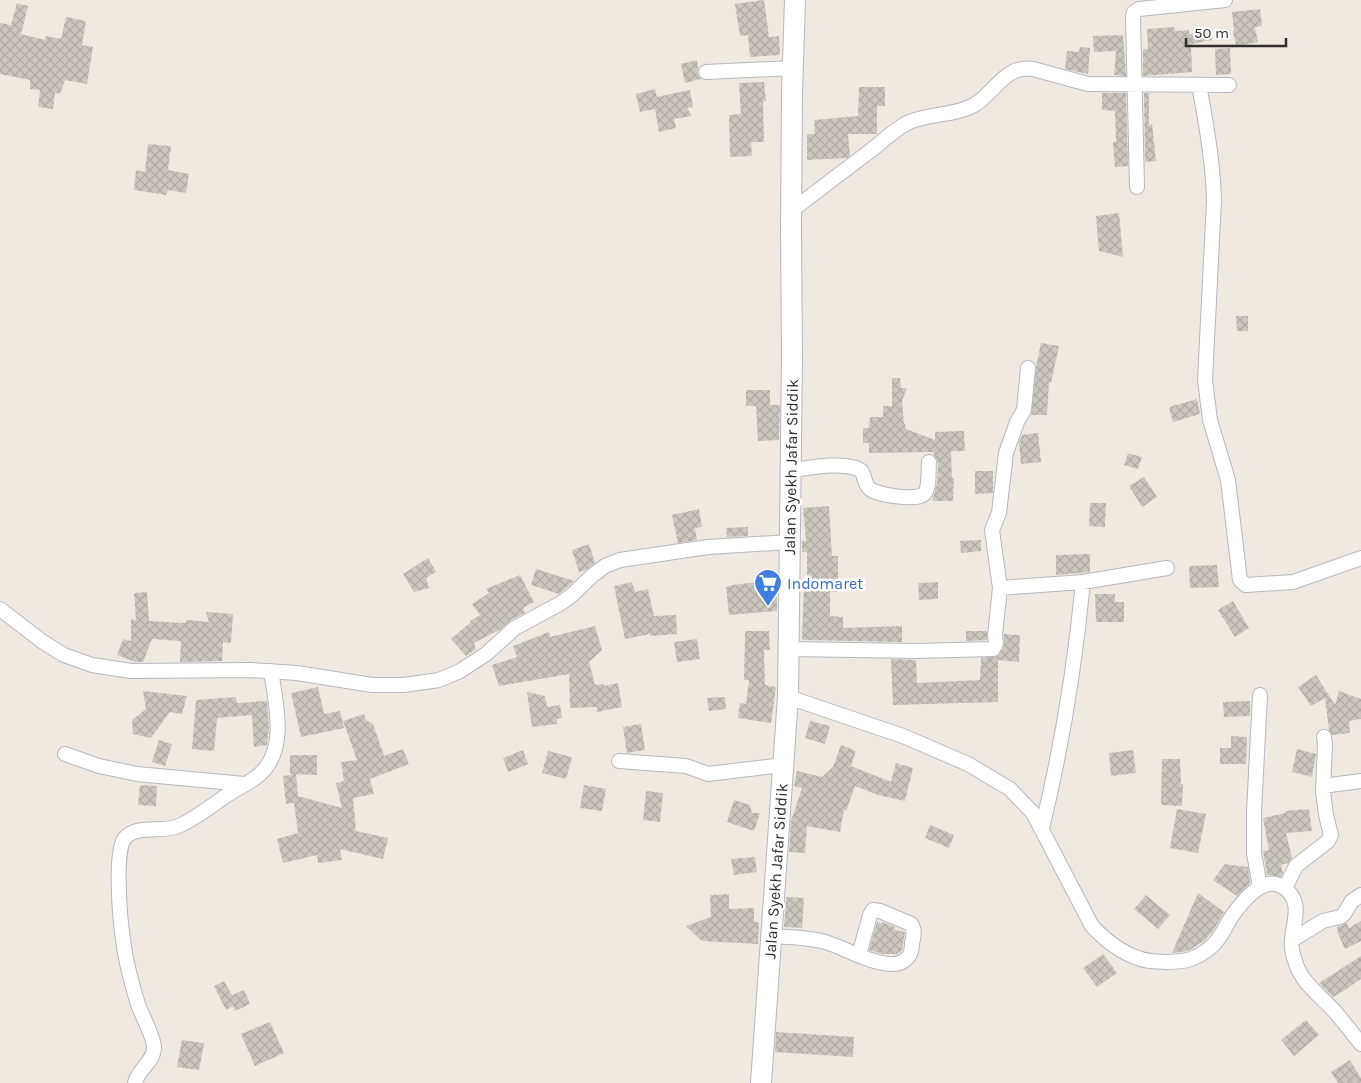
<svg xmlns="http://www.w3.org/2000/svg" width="1361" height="1083" viewBox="0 0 1361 1083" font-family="Karla,sans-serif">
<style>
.building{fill:url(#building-cross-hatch)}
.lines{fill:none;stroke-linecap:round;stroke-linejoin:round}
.minor-casing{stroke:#b4b7c1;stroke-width:16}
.secondary-casing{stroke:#b4b7c1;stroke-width:22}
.minor{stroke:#fff;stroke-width:14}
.secondary{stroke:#fff;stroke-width:20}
.labels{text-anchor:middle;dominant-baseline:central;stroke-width:5;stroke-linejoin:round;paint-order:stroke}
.street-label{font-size:16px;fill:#2e2e2e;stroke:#fff}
.shop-label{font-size:16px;fill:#366cbe;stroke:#fff;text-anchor:start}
</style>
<defs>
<pattern id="building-cross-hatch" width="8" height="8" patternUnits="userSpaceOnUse" patternTransform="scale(1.25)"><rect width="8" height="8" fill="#cbc7bf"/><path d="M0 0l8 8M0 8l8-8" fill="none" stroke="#afaba4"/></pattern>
</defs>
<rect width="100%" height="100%" fill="#efe9e1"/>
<path class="building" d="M764,0L769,37L779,36L780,55L750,57L748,35L740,36L735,4Z
M17,3L28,6L21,34L45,40L46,36L61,39L66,17L86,21L82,45L93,47L87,84L65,80L60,94L55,93L53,109L38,107L40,90L30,89V80L0,74V23L11,25Z
M1260,9L1262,26L1255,27L1258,42L1236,46L1233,31H1234L1232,12Z
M1175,27V31L1189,30V34L1210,30L1212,40L1191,44L1192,72L1143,76V49H1148L1147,29Z
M1123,35L1126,76L1114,75L1116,51L1094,52L1093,36Z
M1080,47L1090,48L1088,74L1065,69L1067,51L1079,52Z
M1230,48L1231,74L1216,75L1215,49Z
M697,60L698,68L697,73L701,79L685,83L681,64Z
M764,82L766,101H763L764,142H751L752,156L730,157L729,115L741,114L739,83Z
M859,87H885V106H877V134H848L850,156L847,158L807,160V134H815L814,120L858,116Z
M655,89L657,97L690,90L693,107L687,108L692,116L674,119L676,128L659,132L655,109L640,112L636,94Z
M1102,93H1126L1128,166L1115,167L1113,142H1116L1115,111L1102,110Z
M1144,93H1149V125L1152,124L1156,161L1145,162Z
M148,144L171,146L168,170L189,174L186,193L168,190L166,195L134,190L136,170L145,172Z
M1119,213L1123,257L1099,251L1096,216Z
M1236,316H1248V331H1237Z
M1041,343L1059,346L1051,383L1049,382L1047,415H1031L1036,367Z
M892,378H900L901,388H907L902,401L904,424H905L906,429L935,440V432L964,431L965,451H951L952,478H954L953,501H932L937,483L938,463L933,452L869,453V443H863V428H869L870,417H883V406H892Z
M746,390H770V405H780L779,440L758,441L756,406H746Z
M1197,399L1200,414L1173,422L1169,407Z
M1038,433L1041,462L1021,464L1019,443L1022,435Z
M1128,453L1142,457L1138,469L1124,465Z
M975,471H993V493L975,494Z
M1144,477L1157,497L1142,507L1129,486Z
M1090,503H1106L1105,527L1089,526Z
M829,506L832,556H838V592H830V616L843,617V628L902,626V642L802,640L804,584H807V552H802V541H806L803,508Z
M699,509L702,527L695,528L697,540L678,543L672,515Z
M748,527V536L727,537L726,528Z
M981,540V551L961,553L960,541Z
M589,544L595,563L586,570L579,572L572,550Z
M1090,554V572L1056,575V555Z
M428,558L436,572L426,578L429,588L414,592L403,574Z
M1217,565L1219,587L1190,588L1189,566Z
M536,569L574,581L559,594L531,585Z
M520,575L534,602L523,608L525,613L511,620L501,629L474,643L476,649L466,656L451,639L471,622L470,621L480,615L472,604L489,593L486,589Z
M632,582L635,592L648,589L654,616L676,615L677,634L650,636V634L625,639L614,586Z
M759,582L761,599L777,597V611L729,615L726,587L732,585Z
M938,582V599L919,600L918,583Z
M147,592L149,621L186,623V620L209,622L206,612L233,614L231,643L223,642L222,661L180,662L181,641L152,639L143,662H135L117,655L123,639L131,641V619L136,620L134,593Z
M1095,594H1115V602H1124V622H1096Z
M1233,601L1249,628L1235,637L1218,610Z
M595,626L602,650L589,662L595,685L604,684V686L618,683L622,707L597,712V707L570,708L569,674L499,686L492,665L517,657L513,646L549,632L550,637Z
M745,631H769L770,650H764L765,685L776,687L771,723L738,718L740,703L746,704L749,680H744Z
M966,631H987V640L966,641Z
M1004,634L1020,635L1019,662L998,660V702L893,705L891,659L916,660L917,683L980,680L981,658L998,656L1004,646Z
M697,639L700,659L677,662L674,642Z
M1316,675L1335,705L1339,691L1361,699V719L1349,721L1350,733L1332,735L1329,730L1325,698L1311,706L1298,687Z
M318,687L324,714L340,711L344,728L301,737L291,693Z
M143,691L187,696L182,714L170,712L151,738L133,734L132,720L146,709Z
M527,692L545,696L547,707L560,705L562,718L557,719V724L532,727Z
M236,697L237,703L267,701L269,726L267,745L254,747L252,715L217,718L214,751L192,749L196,700Z
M725,697L726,709L709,711L707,698Z
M1250,701V716L1224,717L1223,702Z
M364,714L366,720L373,724L384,756L403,749L409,764L370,779L374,794L353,798L356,831L388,838L383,859L340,849L342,860L318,863L317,855L283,863L277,839L298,833L294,803L286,804L283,776L296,774L298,796L342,808L336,783L344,781L341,762L357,760L343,721Z
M810,721L830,726L825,744L805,738Z
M641,724L645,750L627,753L623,727Z
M1231,736L1247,737L1246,764H1220V748H1231Z
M159,740L172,744L165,766L152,762Z
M841,745L856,751L851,766L891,782L896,763L913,768L905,801L878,795L855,786L846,811L844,810L840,832L807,826L805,853L789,852L791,821L802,788L794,786L797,771L822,777L833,767Z
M1297,749L1316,754L1312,777L1292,772Z
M523,750L528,764L508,772L503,758Z
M1133,750L1136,773L1111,776L1109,753Z
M548,751L572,757L566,779L542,773Z
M290,755H317V775L290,774Z
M1162,759H1180L1181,784H1183L1182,806L1161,805Z
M140,785L157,786L156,806L138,805Z
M584,785L606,789L602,811L580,808Z
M646,791L663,793L660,822L643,820Z
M734,800L750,805L752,813H760L754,831L727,822Z
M1177,809L1206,814L1198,853L1170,848Z
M1309,809L1312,831L1286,833L1292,858L1288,863L1281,865L1283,873L1281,877L1267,875L1263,851L1269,850L1263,818L1285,813V811Z
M930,825L954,835L949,848L925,838Z
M755,857L757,872L734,875L731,859Z
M1225,864L1248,867L1250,883L1237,896L1213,880Z
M1198,893L1224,912L1213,931L1204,941L1188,951L1172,953Z
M729,894V909L754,908V921L759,923L758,944L702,941L686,926L711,917L710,895Z
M1146,895L1170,915L1158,929L1134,909Z
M786,897L804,898L802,928L784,927Z
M1361,921V941L1345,949L1338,934L1337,927L1347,923L1349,928Z
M877,922L882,924V922L895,927V930L905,932L902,950L897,954H882L869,950Z
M1103,954L1117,973L1097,987L1083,968Z
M1361,956V979L1345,990L1333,997L1319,983Z
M224,981L232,995L244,990L250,1004L235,1011L233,1006L226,1010L214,986Z
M1306,1020L1319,1035L1294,1056L1281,1040Z
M270,1022L284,1053L255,1066L241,1034Z
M776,1032L854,1037L853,1057L775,1052Z
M182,1040L204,1043L199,1070L177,1067Z
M1350,1060L1361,1078V1083H1338L1331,1072Z"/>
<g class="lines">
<defs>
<path id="minor" d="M706,72L793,68
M1199,85C1206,123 1213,161 1214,201L1205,380L1210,420L1228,480L1240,580L1246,585L1293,582L1361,558
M1137,187L1133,16L1134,12L1139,9L1225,0
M791,211C817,191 844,171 870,151C882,142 894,130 907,123C928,113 955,116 974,105C995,93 1005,64 1033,69L1088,84L1229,85
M791,470C811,468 836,462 856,468C867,471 862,483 870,489C878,495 919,502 925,493C930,485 928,471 929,462
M1000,588L1083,582L1167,568
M0,609L43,642L64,655L92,665L131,671L250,670L297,673L372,685H404L439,680L460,671L486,654L515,628L561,603L572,595L593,575L605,566L620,560L708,547L790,542
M789,649L916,651L993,649L996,643L995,635L1000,588L992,530L999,513L1006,453L1017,422L1024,410L1028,368
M1260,695L1254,812V853L1260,887
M788,697L903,736L968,764L1010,789L1033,813L1092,926C1105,940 1120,952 1138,958C1150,963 1179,963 1191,959C1200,956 1213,947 1218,939C1224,932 1227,923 1232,916C1242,902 1263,874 1283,887C1303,900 1294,920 1292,939C1291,946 1293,955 1295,961C1301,983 1323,998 1337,1014C1345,1024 1353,1034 1361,1044
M65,754L99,766L137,774L244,784
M619,761L686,766L708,774L783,765
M1323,786L1361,781
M1042,828C1062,747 1075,665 1083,582
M1285,888L1296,866L1328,841L1331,835L1326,815L1323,791L1325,745L1324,737
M771,936C789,937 808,937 825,942C843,946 893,978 908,957C911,954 912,947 912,943C914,936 915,930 911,924L880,911L873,910L870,915L859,955
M1292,940L1323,921L1340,917L1344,914L1352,901L1361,895
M135,1083C138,1069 154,1062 154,1047C154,1036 140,1013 137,1001C131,981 125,959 123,939C120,920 114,850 125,838C136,825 161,832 176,827C194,820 211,806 227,795C237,788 250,783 259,775C288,750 276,704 271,671"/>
<path id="secondary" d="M761,1083L788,697L792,356L791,230L792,93L795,0"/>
</defs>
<use href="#minor" class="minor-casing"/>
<use href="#secondary" class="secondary-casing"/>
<use href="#minor" class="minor"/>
<use href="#secondary" class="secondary"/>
</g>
<defs>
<symbol id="supermarket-pin" viewBox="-11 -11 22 30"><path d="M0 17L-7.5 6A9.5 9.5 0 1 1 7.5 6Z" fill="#3f7fe0" stroke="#fff"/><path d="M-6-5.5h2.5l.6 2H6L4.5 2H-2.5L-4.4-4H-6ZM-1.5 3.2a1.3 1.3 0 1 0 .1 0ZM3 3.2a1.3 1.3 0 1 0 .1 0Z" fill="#fff"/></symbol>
</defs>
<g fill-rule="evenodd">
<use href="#supermarket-pin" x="752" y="567" width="32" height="43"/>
</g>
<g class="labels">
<g class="street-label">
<text transform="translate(791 467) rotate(-89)">Jalan Syekh Jafar Siddik</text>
<text transform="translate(776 871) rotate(-86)">Jalan Syekh Jafar Siddik</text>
</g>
<g class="shop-label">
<text x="787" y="583">Indomaret</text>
</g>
</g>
<path d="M1186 38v8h100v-8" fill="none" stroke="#2e2e2e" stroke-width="2.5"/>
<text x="1194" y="38" font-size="15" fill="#2e2e2e" stroke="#ffffff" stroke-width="4" paint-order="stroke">50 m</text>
</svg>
